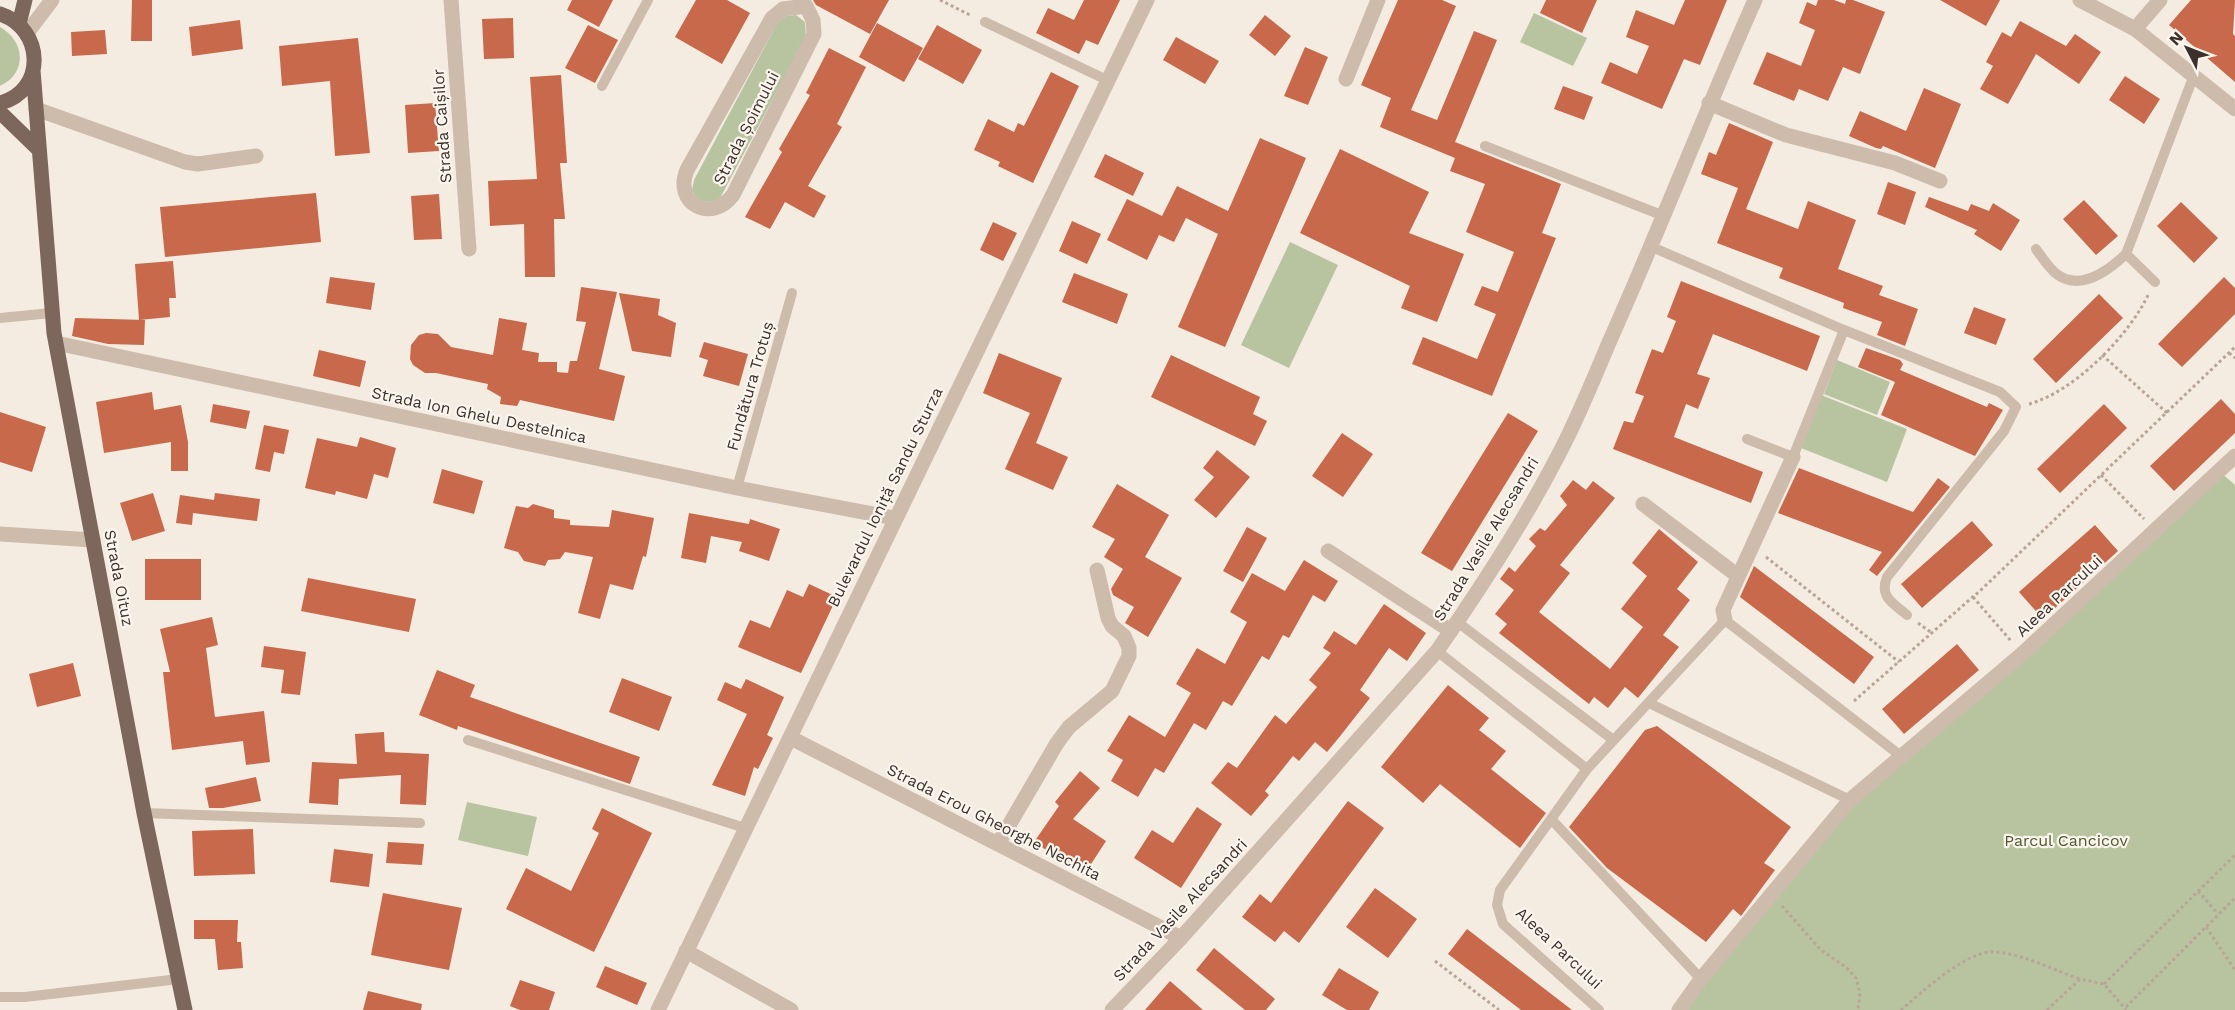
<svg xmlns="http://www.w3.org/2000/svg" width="2235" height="1010" viewBox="0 0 2235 1010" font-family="'Work Sans',sans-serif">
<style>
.green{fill:#b8c4a0}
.building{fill:#c8694b}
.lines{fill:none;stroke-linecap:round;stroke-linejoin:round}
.path{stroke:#b9a596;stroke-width:3;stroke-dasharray:3 3;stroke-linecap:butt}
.service{stroke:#cdbbac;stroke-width:10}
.pedestrian{stroke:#cdbbac;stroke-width:15}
.minor{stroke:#cdbbac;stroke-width:15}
.tertiary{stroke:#cdbbac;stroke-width:15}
.primary{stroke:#7d675c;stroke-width:15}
.labels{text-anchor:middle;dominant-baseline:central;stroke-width:4.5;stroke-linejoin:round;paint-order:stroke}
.street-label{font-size:16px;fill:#3b302b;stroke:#fbf5ee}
.park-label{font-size:16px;fill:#4a5a2e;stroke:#fbf5ee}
</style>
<rect width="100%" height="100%" fill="#f4ebe1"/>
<path class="green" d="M1534,13L1587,38L1573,66L1520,42Z
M796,15L805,22L806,37L719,200L700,203L692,190L694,180L778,22L786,16Z
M0,27C25,41 28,73 0,86Z
M1290,242L1338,265L1289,368L1241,345Z
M1837,360L1890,382L1877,415L1824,394Z
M1821,395L1907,429L1887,482L1801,448Z
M2219,471L2235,485V1010H1679L1850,800Z
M467,802L537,817L528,856L458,840Z"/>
<path class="building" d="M132,0H152V41H131Z
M572,0H613L599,27L567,10Z
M696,0H727L750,13L722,64L675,37Z
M813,0H889L870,34L816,5Z
M1084,0H1120L1098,45L1086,40L1079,54L1036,33L1048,8L1074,20Z
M1398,0H1442L1456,6L1411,110L1437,120L1474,31L1497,40L1455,142L1561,184L1542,233L1556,238L1492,396L1412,364L1423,337L1477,359L1496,314L1474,305L1482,286L1498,292L1514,252L1466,232L1485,184L1450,171L1455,158L1380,127L1391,98L1361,85Z
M1546,0H1597L1582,33L1540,13Z
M1685,0H1727L1700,65L1684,59L1662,109L1601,83L1610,62L1637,74L1649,46L1626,37L1636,10L1674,25Z
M1818,0H1834L1845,4L1846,0H1853L1885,12L1860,74L1843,67L1828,101L1799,89L1794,101L1753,84L1767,52L1801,66L1815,30L1799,23L1807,2L1816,6Z
M1940,0H2000L1986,26Z
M2191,0H2235L2233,34L2235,36V82L2169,25Z
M1265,15L1291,36L1275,56L1249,35Z
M513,18L514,58L484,59L482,19Z
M240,20L243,49L192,56L189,27Z
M2020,21L2066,46L2075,34L2101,52L2079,84L2036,54L2008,104L1980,89L1993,66L1986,62L2002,32L2011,37Z
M877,23L923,48L904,82L859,57Z
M588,25L618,40L595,83L565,68Z
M937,25L982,50L963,84L918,59Z
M105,30L107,54L72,56L71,32Z
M1176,37L1219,61L1205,84L1163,60Z
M358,38L370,153L335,156L330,81L282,86L279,46Z
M1305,47L1328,57L1308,105L1284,96Z
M829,48L866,67L837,124L842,127L808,186L826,196L814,218L785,202L770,229L745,217L782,152L779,149L810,95L806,93Z
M1051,72L1079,86L1033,183L998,166L1000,162L974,150L988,119L1014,132L1018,123L1024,126Z
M561,75L567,163H560L565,219H554L555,277H525L524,224L490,226L488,181L537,179L530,77Z
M2125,76L2160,99L2144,124L2109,100Z
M1563,86L1593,97L1584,120L1554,109Z
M1924,88L1961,104L1935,168L1883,146L1881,149L1876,148L1849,136L1860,111L1906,131Z
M435,103L439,151L408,153L405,105Z
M1729,123L1773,142L1746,209L1798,229L1808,201L1856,220L1838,269L1883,286L1879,295L1918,309L1905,346L1877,335L1882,322L1843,308L1844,303L1779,278L1783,268L1717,243L1738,188L1701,174L1709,152L1716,155Z
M1260,138L1306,158L1225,347L1178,327L1218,234L1186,218L1174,242L1159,235L1147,260L1107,240L1127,199L1162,216L1177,186L1228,211Z
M1340,149L1429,192L1409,233L1464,254L1437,322L1401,308L1410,286L1300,233Z
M1105,154L1144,173L1133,196L1094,177Z
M1888,182L1916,192L1905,225L1877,214Z
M316,193L321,242L165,257L160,207Z
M439,194L442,239L414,240L411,196Z
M1929,197L1968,211L1971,204L1989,211L1993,203L2020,220L2001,251L1974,234L1977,230L1925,207Z
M2084,200L2118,236L2096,255L2063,219Z
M2181,202L2218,238L2194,263L2157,226Z
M1072,221L1101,234L1087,264L1059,251Z
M993,222L1017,233L1003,261L980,250Z
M173,261L176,298H169L170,317L139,320L135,264Z
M1074,273L1128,294L1117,324L1062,302Z
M330,277L375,283L371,310L326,303Z
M2224,277L2235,288V314L2182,367L2158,344Z
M1681,281L1820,336L1807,371L1713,334L1697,374L1710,378L1698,409L1686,404L1674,437L1763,472L1751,503L1613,449L1624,421L1633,423L1644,396L1635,393L1652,349L1663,353L1676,321L1667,317Z
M581,287L617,292L599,369L625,376L614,421L520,400L517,406L500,404L501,397L487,389L488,384L436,373H425L413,365L410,359L411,345L419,335L426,333L438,334L451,347L493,355L499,318L527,323L522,350L539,353L538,362H557V372L568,373L570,361H577L586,322L576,321Z
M619,293L660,299L658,315L676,323L671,357L632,351Z
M2099,294L2123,318L2056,383L2033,359Z
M1974,307L2006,319L1996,345L1964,333Z
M75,318L145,320L144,345L108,344L72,336Z
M704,342L748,354L739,386L703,376L708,360L699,357Z
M1866,348L1900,360L1903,364L1900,370L1987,407L1989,403L2003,410L1975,456L1881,415L1895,382L1858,367Z
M319,350L366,361L360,387L313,376Z
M999,353L1062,378L1036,443L1068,457L1053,490L1005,469L1030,413L983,393Z
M1171,355L1260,397L1253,414L1267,421L1255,446L1151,397Z
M152,392L154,410L181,405L188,442V471H171V442L104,453L96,402Z
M2221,399L2235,414V433L2174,491L2150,466Z
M213,404L250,411L246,429L210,422Z
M2104,404L2127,428L2060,493L2037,469Z
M0,412L46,427L32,472L0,462Z
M1508,413L1538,431L1452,571L1421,553Z
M264,425L289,430L284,454L274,452L270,472L255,469Z
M1342,433L1373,454L1343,497L1312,476Z
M360,437L396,448L388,478L374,474L367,499L336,491L335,495L305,488L317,438L357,447Z
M1217,450L1250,477L1216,518L1194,500L1214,477L1203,468Z
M1799,468L1913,512L1938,478L1950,487L1877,576L1869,570L1882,552L1778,513Z
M442,469L483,481L474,514L433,503Z
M1573,480L1586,490L1593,481L1615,498L1560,565L1570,573L1539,612L1610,669L1643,627L1621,609L1647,576L1632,563L1659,529L1698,562L1677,589L1690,600L1663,635L1679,647L1638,698L1625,687L1608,708L1594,697L1589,704L1499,633L1507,624L1495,614L1514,590L1500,579L1509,567L1515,572L1536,546L1529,539L1540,528L1545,531L1567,505L1560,496Z
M1117,484L1169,515L1145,557L1182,578L1148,637L1125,623L1134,607L1113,595L1111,589L1123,569L1104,557L1115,539L1092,527Z
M153,493L165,531L132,541L120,503Z
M215,493L260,499L257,521L193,513L192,525L176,523L180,495L214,500Z
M533,504L554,510V518L570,520V525L609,527L612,510L654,518L646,557L643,556L633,590L610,584L600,619L578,613L593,557L565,552L560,559L548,560L545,566L524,561L518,552L504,548L516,506L528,508Z
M689,513L749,524L750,519L780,529L769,561L739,551L742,542L711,536L706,563L681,558Z
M1972,521L1993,545L1922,608L1901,584Z
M2095,525L2118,551L2043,619L2019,592Z
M1247,527L1267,538L1243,582L1223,571Z
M145,559H201V600H145Z
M1304,560L1338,581L1325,602L1313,595L1289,638L1283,635L1269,660L1262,656L1232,706L1223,701L1206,730L1194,723L1164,773L1155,768L1138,797L1111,781L1123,760L1107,751L1129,715L1165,737L1191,693L1176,684L1197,648L1225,664L1247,622L1230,612L1252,573L1285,591Z
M1754,566L1874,657L1854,684L1740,597Z
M308,578L416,599L409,632L301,611Z
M809,584L837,597L801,673L738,647L750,620L770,628L787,590L803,597Z
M1384,604L1426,633L1407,661L1389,648L1360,690L1370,698L1341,735L1327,752L1315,742L1299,761L1293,756L1265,791L1269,795L1251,816L1211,783L1228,762L1237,768L1275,715L1286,724L1317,687L1309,680L1331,653L1323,648L1334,631L1356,645Z
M212,617L218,645L206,648L215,717L264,711L270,762L246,765L243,741L172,750L163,672H170L160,629Z
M1957,644L1979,670L1904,734L1882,709Z
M264,646L306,652L300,695L281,693L284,670L261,667Z
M73,663L81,696L37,707L29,674Z
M437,670L475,685L470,697L640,757L630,784L458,726L457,730L419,715Z
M622,678L672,697L659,731L609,712Z
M746,679L784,697L767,735L773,738L758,769L754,767L745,796L712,785L747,714L717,700L725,682L741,689Z
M1448,685L1489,718L1479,730L1506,751L1491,769L1546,813L1520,848L1440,784L1423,803L1381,767Z
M1657,726L1791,827L1764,863L1775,870L1741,916L1733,909L1706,942L1607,868L1569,827L1645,730Z
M384,732L385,752L429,754L426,805L400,804L401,775L339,779L338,805L309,803L312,762L357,764L355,734Z
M1080,771L1100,788L1073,819L1106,841L1084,875L1034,842L1059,806L1055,802Z
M256,777L261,801L223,808H209L205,788Z
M1348,801L1384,828L1299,943L1284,931L1275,942L1242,917L1260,894L1271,903Z
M1197,807L1222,824L1181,888L1134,858L1152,830L1173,843Z
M602,808L652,833L594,952L506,909L526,868L571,891L599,833L592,829Z
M253,829L255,874L194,876L192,831Z
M388,842L424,844L422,865L386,863Z
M334,849L373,854L369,887L330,882Z
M1375,888L1417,919L1388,958L1346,927Z
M383,893L462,908L449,970L371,955Z
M194,920H238L237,942H241L243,968L218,970L215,939H194Z
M1467,929L1572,1010H1521L1448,954Z
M1214,948L1275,999L1266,1010H1245L1196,970Z
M605,966L647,983L637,1005L596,987Z
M1339,968L1379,992L1369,1010H1347L1322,995Z
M520,980L555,992L549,1010H520L510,1006Z
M1170,981L1185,994L1203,1010H1145Z
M368,991L422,1004L421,1010H363Z"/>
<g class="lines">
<path class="path" d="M940,0L972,16
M2229,353L2235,358
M2102,355L2167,413
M2029,404C2074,392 2130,335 2149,293
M2101,475L2144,519
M1766,557L1899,662
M1973,597L2011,641
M1918,623L1932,633
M1854,701L1983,588L2235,347
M2198,891L2218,914
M1782,906L1821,950L1847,968L1856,978L1860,993L1858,1010
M2206,927L2235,970
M1435,961L1499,1010
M2104,984L2235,855
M2126,1007L2235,898
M1901,1010C1921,993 1968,949 1995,952C2024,954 2053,970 2080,979
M2047,1010L2080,979L2104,984L2126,1010"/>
<path class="service" d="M985,22L1107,80
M602,86L648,0
M1485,146L1664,216
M1652,247L1844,330L2000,392L2016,407L2004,431L1887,577C1879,597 1893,603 1907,615
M2036,249C2042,257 2049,269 2058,275C2081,291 2109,270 2126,254
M2155,282L2126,254L2194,75
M0,318L51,313
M1747,439L1793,457L1844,330
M737,488L792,293
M1456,621L1612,739
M1437,651L1587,769
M1649,703L1850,800
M468,740L745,828
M144,813L420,823
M1551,819L1701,979
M0,997H25L179,979
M1599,1010L1503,924L1497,905L1500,890L1587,769L1725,620L1901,756"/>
<path class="pedestrian" d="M1643,504L1738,576
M1725,620L1723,610L1793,457"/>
<path class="minor" d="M451,0L469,249
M806,6L813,20L814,34L733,195C711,224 673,203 687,170L772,18L783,9Z
M2135,29L2160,0
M27,33L52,0
M1346,79L1378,0
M1709,103L1786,135L1895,163L1940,181
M36,109L185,162L198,164L256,156
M56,343L737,488L894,518
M0,534L93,540
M1328,551L1451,631
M791,738L1181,938
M998,844L1057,743L1069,727L1112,691L1129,656V648L1124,636L1112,626L1108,618L1097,570
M686,951L791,1010
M1679,1010L1701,979L1850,800L2022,654L2235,456"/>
<path class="tertiary" d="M2080,0L2135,29L2235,109
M658,1010L1147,0
M1112,1010L1181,938L1437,651C1483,585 1529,514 1565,442C1582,408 1596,373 1611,338C1661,226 1705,112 1755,0"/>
<path class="primary" d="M0,14C44,28 47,91 0,103
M19,24L25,0
M33,70L54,333L144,813L185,1010
M0,112L38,149"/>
</g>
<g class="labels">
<g class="street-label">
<text transform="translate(442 126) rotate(-94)">Strada Caișilor</text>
<text transform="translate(746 128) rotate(-63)">Strada Șoimului</text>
<text transform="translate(750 386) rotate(-74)">Fundătura Trotuș</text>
<text transform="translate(479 415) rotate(12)">Strada Ion Ghelu Destelnica</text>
<text transform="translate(885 497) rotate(-64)">Bulevardul Ioniță Sandu Sturza</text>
<text transform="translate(1486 539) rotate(-59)">Strada Vasile Alecsandri</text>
<text transform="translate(119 578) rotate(79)">Strada Oituz</text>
<text transform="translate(2059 596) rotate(-43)">Aleea Parcului</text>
<text transform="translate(994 822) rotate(27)">Strada Erou Gheorghe Nechita</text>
<text transform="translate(1180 910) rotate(-47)">Strada Vasile Alecsandri</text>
<text transform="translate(1559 948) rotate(43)">Aleea Parcului</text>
</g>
<g class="park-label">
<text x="2066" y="840">Parcul Cancicov</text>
</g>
</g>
<g transform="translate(2187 48) rotate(312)" stroke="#fbf5ee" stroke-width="4.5" paint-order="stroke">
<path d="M0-4.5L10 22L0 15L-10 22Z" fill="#3b302b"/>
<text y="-9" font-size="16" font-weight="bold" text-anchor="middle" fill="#3b302b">N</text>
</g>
</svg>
